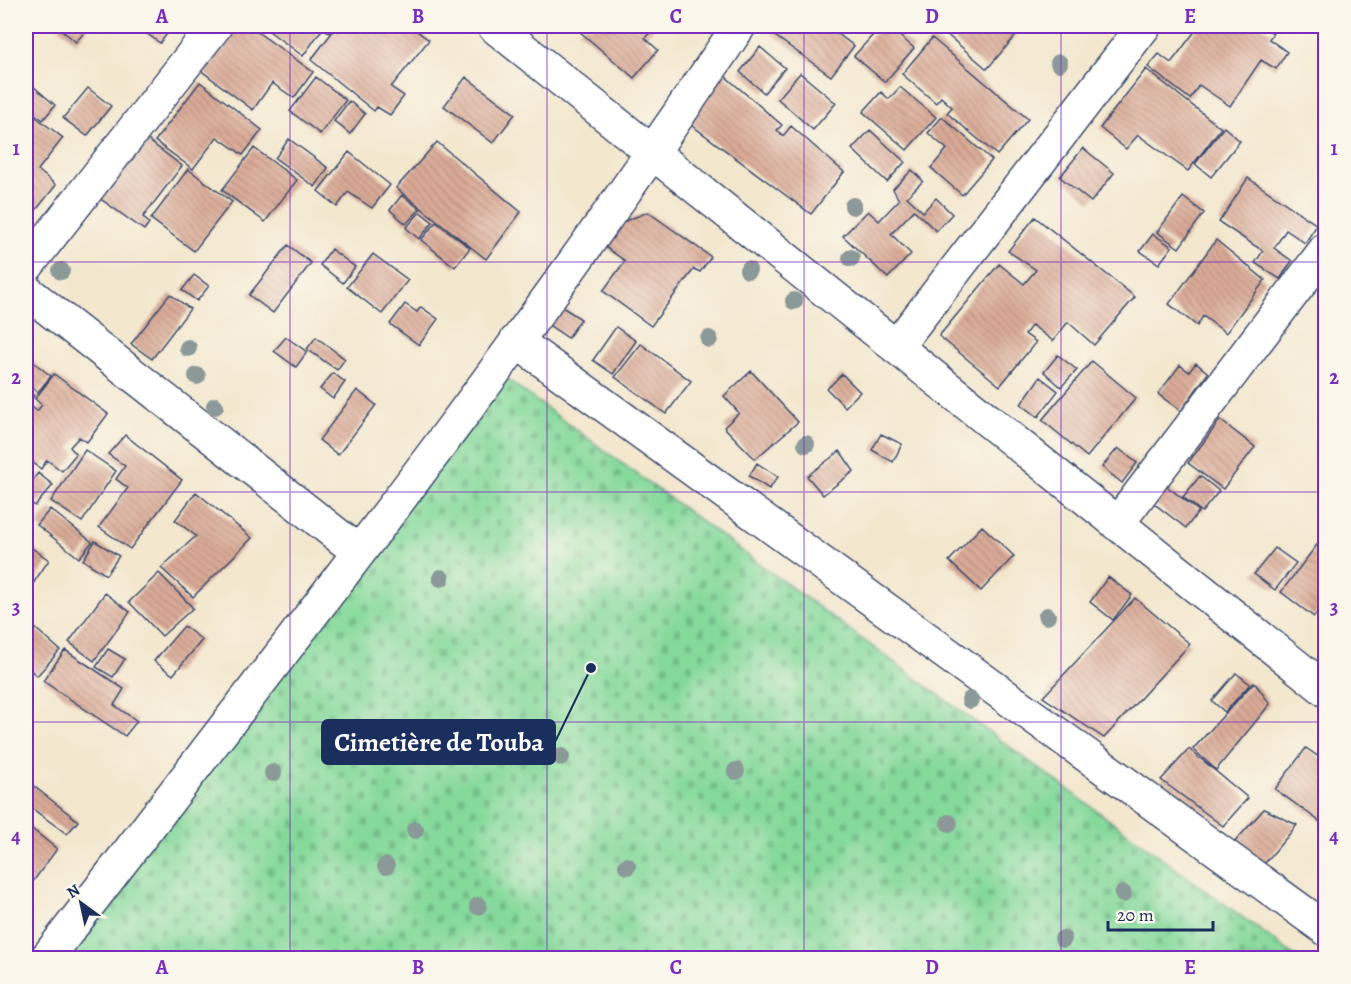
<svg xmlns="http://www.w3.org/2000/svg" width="1351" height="984" viewBox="0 0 1351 984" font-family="Alegreya,serif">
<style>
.cemetery{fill:url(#cemetery-stones);stroke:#50847c;stroke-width:1.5}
.building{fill:url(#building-back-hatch)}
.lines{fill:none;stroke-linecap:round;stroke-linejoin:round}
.minor-casing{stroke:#3b4b6f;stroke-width:36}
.minor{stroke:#fff;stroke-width:33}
.tree{fill:#8b9999}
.grid{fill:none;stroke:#7b2cbf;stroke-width:1.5;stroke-opacity:0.55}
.leader{fill:none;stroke:#1b2f5e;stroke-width:2}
.callout-dot{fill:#1b2f5e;stroke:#fbf7ec;stroke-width:2}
.callout{fill:#1b2f5e;stroke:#1b2f5e;stroke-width:2}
.callout-label{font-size:26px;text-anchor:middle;font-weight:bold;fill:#fff}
.neatline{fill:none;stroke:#7b2cbf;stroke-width:2}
.grid-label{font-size:20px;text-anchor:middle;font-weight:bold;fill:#7b2cbf}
</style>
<defs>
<pattern id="cemetery-stones" width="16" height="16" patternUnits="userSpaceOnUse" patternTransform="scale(1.5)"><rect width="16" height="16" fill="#85d99b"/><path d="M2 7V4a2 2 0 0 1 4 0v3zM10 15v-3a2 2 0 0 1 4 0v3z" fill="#72bb88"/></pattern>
<pattern id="building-back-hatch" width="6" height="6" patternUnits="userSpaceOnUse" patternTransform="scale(1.5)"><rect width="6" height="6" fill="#dbab97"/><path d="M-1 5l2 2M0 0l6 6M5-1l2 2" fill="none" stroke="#b18c7e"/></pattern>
</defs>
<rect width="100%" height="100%" fill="#fbf7ec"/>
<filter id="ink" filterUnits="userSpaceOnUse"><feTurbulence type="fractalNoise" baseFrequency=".0167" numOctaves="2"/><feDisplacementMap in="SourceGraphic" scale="12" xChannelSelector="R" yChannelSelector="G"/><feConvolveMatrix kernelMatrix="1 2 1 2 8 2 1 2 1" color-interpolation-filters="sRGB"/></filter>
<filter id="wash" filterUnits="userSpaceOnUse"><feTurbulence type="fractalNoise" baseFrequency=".008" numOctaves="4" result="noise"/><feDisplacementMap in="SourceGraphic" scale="24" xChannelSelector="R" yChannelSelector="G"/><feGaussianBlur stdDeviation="1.35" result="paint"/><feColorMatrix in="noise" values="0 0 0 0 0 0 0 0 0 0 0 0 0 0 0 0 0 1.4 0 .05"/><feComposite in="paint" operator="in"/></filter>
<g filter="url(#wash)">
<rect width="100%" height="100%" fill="#f3e7ce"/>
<path class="cemetery" d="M504,377L1298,958H58Z"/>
<g id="blocks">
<path class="building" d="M57,26H90L76,42Z
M136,26H173L160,43Z
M231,26H249L313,72L294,98L272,83L253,110L199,69Z
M262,26H335L330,33L323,28L303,56Z
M337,26H410L429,40L391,87L404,96L390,115L377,107L374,111L311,60Z
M584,26H656L645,38L658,50L634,78L579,31Z
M761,26H827L854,46L831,76Z
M881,26H888L914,48L885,82L854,56Z
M950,26H1024L987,69L944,32Z
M1199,26H1262L1273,33L1269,39L1287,52L1276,69L1261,60L1230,106L1199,85L1190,99L1148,67L1159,54L1171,63Z
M932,38L1028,119L997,155L947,113L952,107L941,97L936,103L902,74Z
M760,47L785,68L764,93L740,72Z
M1146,69L1221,128L1188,171L1138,135L1126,149L1100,128Z
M720,72L782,125L777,130L783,136L791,126L844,172L811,214L690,124Z
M800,73L836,103L813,130L778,99Z
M316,77L346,100L320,134L290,111Z
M466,77L515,114L493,143L444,106Z
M26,80L55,105L43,120L26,107Z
M200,82L262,130L243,155L217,137L193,169L155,141Z
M900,87L936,117L907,150L863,112L881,92L889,99Z
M88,88L111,106L87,136L63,118Z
M349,101L365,114L350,134L334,121Z
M32,114L63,138L38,170L56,185L37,209L26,200V122Z
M942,117L992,160L962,195L931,168L947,149L928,133Z
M1224,127L1240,141L1211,177L1195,164Z
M870,130L905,162L887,182L852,149Z
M145,138L182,166L143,217L149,223L144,230L98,197Z
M289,139L328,168L315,187L275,158Z
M437,142L521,212L486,259L396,188Z
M254,148L297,180L265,222L222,190Z
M1083,148L1114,173L1091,202L1060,177Z
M349,152L390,185L372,208L348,192L337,207L318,191Z
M188,169L232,202L194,251L151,219Z
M912,170L923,181L907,197L923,212L936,198L952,214L936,231L914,210L891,234L911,254L888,278L843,236L868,211L879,221L899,200L893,189Z
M1248,178L1317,225L1305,243L1286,230L1274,248L1292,261L1280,279L1255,263L1263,251L1219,222Z
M402,195L420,209L406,224L390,210Z
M1183,197L1204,213L1179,248L1157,232Z
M420,212L433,222L419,239L406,228Z
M648,212L711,257L700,272L694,269L651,326L603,291L625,261L604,246L620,223Z
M1035,217L1135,297L1094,345L1068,322L1053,341L1032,325L1025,334L1036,342L1000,386L939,336L999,264L1024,284L1036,270L1008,251Z
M436,222L470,248L455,267L421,240Z
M1153,234L1172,247L1159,264L1140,251Z
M1216,240L1265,280L1226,333L1203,316L1197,326L1169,304Z
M288,245L311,263L273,313L249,295Z
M331,249L355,267L343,283L320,265Z
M373,254L408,280L382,314L347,287Z
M194,275L209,286L197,301L182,290Z
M170,294L190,309L152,359L131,344Z
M553,301L581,319L568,338L540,319Z
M405,304L417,312L421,307L438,319L419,345L390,324Z
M616,327L636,341L613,374L593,360Z
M286,337L307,352L296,367L274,351Z
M316,337L345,359L337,370L307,349Z
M641,344L691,381L666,414L615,377Z
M1058,355L1077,370L1061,387L1044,372Z
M27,357L51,376L38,392L26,383Z
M1092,361L1136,398L1087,457L1042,420Z
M1196,363L1208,373L1181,411L1158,394L1180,365L1189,372Z
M751,371L798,422L755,459L724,427L739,413L724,396Z
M333,373L345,382L333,399L320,389Z
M54,374L108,414L87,442L79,437L70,447L76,454L62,471L47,460L41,469L26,457V409L29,405L37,411L42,405L35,399Z
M842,374L860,392L845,407L827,389Z
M1040,377L1058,391L1038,417L1021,404Z
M26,389L34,396L26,406Z
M357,390L376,405L338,455L319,440Z
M1220,420L1255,447L1223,489L1188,463Z
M881,434L902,444L893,462L872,450Z
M125,435L182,480L130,549L99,527L128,488L116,479L125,466L108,454Z
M1118,448L1137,463L1122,483L1102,467Z
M85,450L116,471L82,522L51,501Z
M840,451L854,471L823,495L807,476Z
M757,463L778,477L769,489L749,476Z
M38,473L53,485L35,506L26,499V489Z
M1200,476L1219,491L1202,512L1183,497Z
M1165,485L1199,511L1186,528L1152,502Z
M196,492L252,538L193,597L161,568L196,536L175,520Z
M50,509L92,542L79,558L37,525Z
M982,526L1014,556L981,591L949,561Z
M1326,533V601L1314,617L1281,592Z
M95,541L119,556L106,575L83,560Z
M26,544L49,560L26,594Z
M1275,548L1296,563L1275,590L1254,574Z
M159,573L193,608L162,636L129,602Z
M1108,577L1132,595L1113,620L1090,602Z
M105,593L130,612L94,661L69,642Z
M1135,598L1190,644L1104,738L1043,697Z
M26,620L60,650L37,676L26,666Z
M184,626L202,640L173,675L154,661Z
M108,649L125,659L113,677L96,667Z
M65,650L124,689L114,705L137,721L125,736L43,681Z
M1236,673L1250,684L1225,712L1212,701Z
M1254,682L1270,704L1216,770L1193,749Z
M1306,748L1326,762V826L1275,789Z
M1189,749L1248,798L1223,826L1161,780Z
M26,780L78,821L67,834L26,804Z
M1264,809L1297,825L1260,869L1232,845Z
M26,824L57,849L26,891Z"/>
</g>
</g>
<g filter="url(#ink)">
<use href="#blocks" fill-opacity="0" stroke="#3b4b6f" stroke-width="1.5"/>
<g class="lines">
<defs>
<path id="minor" d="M494,26L1326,690
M26,267L215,26
M26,291L359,552
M516,341L1326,929
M896,347L1144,26
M1117,524L1326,249
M47,958C283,652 523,347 739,26"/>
</defs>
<use href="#minor" class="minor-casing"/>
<use href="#minor" class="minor"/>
</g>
<g class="tree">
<circle cx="1059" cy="63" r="9"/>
<circle cx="853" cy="206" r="9"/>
<circle cx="851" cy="258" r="9"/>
<circle cx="748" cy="270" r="9"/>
<circle cx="61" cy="271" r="9"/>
<circle cx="794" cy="301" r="9"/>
<circle cx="709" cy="339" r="9"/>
<circle cx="188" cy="348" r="9"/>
<circle cx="197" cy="376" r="9"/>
<circle cx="215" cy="406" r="9"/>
<circle cx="806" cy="444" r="9"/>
<circle cx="441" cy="578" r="9"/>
<circle cx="1047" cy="616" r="9"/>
<circle cx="970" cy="700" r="9"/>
<circle cx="561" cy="757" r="9"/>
<circle cx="736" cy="771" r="9"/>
<circle cx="273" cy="773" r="9"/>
<circle cx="949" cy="823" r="9"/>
<circle cx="415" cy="830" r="9"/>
<circle cx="386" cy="866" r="9"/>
<circle cx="627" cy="866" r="9"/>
<circle cx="1123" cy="894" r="9"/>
<circle cx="478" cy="906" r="9"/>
<circle cx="1063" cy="939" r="9"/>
</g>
</g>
<path class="grid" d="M290,26V958M547,26V958M804,26V958M1061,26V958M26,262H1326M26,492H1326M26,722H1326"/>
<path class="leader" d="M591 668L555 742"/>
<circle class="callout-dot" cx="591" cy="668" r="6"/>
<rect class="callout" x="322" y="720" width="233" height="44" rx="6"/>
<g class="callout-label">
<text x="439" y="751">Cimetière de Touba</text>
</g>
<rect width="1351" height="984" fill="none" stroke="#fbf7ec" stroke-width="66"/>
<g transform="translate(81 903) rotate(327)" stroke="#fbf7ec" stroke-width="4.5" paint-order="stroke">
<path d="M0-4.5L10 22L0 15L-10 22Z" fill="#1b2f5e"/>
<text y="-9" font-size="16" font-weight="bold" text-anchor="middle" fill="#1b2f5e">N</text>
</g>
<path d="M1108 921v9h105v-9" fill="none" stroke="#1b2f5e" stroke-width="3"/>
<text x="1117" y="921" font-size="18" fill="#1b2f5e" stroke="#fbf7ec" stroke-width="4.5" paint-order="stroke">20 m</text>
<rect x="33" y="33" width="1285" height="918" class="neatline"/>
<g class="grid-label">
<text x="162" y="23">A</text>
<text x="418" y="23">B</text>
<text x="676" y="23">C</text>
<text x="932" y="23">D</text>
<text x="1190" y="23">E</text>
<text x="16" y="155">1</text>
<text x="1334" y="155">1</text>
<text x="16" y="384">2</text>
<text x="1334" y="384">2</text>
<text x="16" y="614">3</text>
<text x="1334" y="614">3</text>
<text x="16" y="843">4</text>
<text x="1334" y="843">4</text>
<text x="162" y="974">A</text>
<text x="418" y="974">B</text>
<text x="676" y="974">C</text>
<text x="932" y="974">D</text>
<text x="1190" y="974">E</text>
</g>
</svg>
